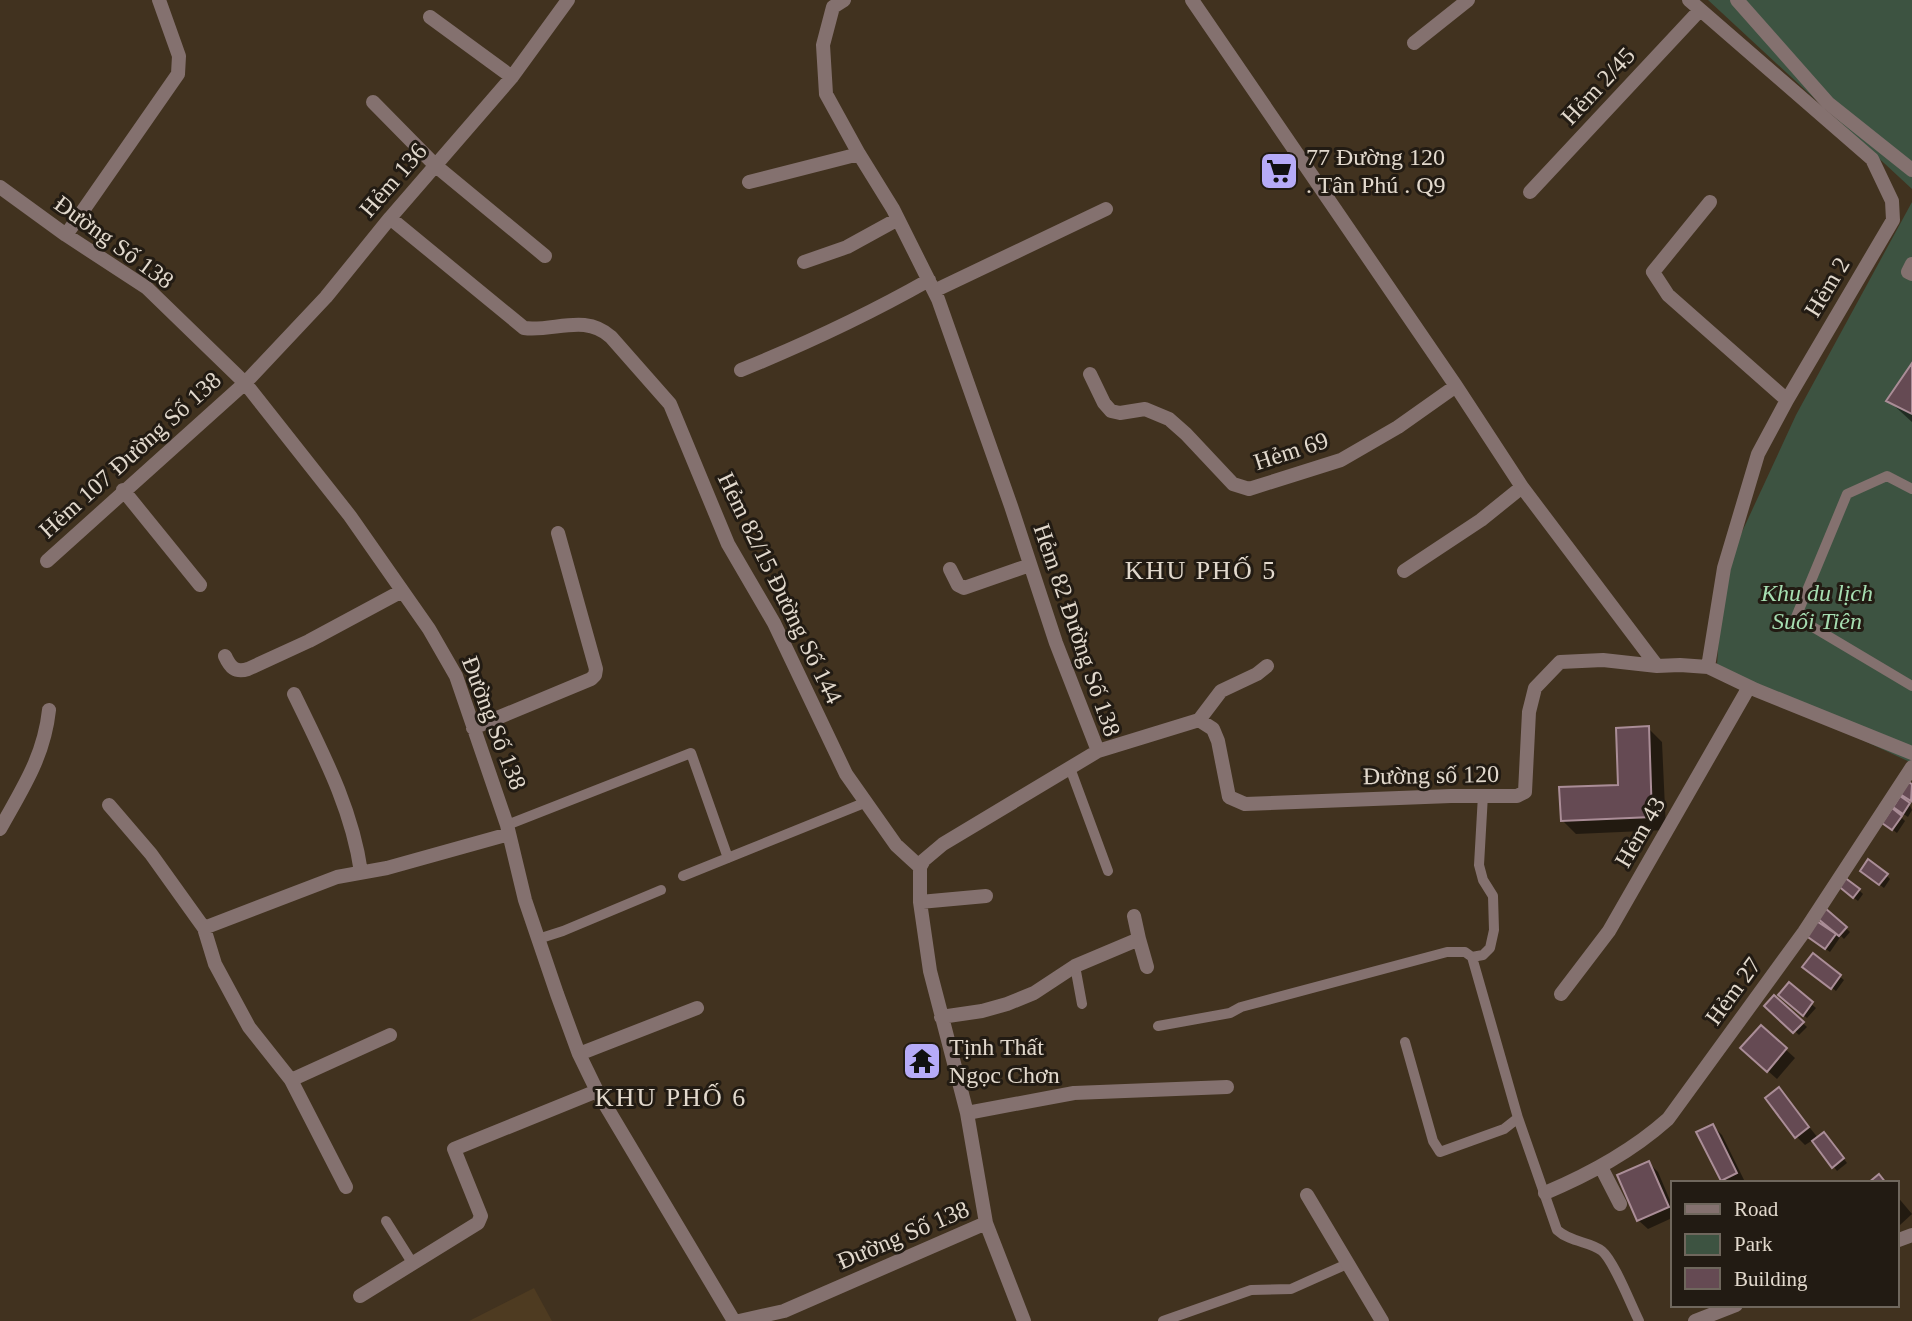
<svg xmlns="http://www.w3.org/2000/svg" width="1912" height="1321" viewBox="0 0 1912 1321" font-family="'Times New Roman',serif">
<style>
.built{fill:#4e3b21}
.green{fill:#3d5341}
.shadow{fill:#0007}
.building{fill:#654a53;stroke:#aa8d97;stroke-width:2}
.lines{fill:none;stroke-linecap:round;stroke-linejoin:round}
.service{stroke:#84716f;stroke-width:10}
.pedestrian{stroke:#84716f;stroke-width:14}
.minor{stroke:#84716f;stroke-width:14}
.labels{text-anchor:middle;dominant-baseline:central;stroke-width:6;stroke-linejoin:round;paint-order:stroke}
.street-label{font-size:24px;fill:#e2d9cd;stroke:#221b13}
.poi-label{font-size:24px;fill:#e2d9cd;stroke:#221b13;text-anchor:start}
.park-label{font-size:24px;font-style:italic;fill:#a6deb1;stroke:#221b13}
.neighbourhood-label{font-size:26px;letter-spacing:2px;fill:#e2d9cd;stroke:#221b13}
</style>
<rect width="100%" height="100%" fill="#41321f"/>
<path class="built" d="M534,1288L552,1321H469Z"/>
<path class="green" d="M1708,0H1912V189Z
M1912,202V763L1724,676L1717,665L1723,573L1796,415Z"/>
<path class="shadow" d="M1912,366V422L1889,401Z
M1648,728L1662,742L1666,830L1576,834L1562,820L1620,786Z
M1909,804L1912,810L1908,817L1899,811Z
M1901,817L1905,821L1897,833L1888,826Z
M1866,874L1886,875L1890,879L1884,888Z
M1843,889L1859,890L1863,894L1858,901Z
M1846,928L1850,932L1844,939L1841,936L1830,952L1811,939Z
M1813,955L1844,980L1836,991L1808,970Z
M1789,985L1816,1008L1807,1018L1784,999Z
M1775,997L1807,1027L1799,1035L1767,1006Z
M1761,1027L1795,1058L1777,1079L1752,1057Z
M1779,1089L1818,1138H1828L1847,1163L1837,1171L1813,1140L1805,1145L1796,1136Z
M1713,1126L1722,1135L1745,1182L1725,1183L1722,1180Z
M1649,1163L1658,1172L1672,1205V1218L1648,1229L1638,1220Z
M1896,1195L1912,1214L1900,1225L1896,1221Z"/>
<path class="building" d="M1912,363V414L1886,401Z
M1649,726L1652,817L1561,821L1559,787L1618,785L1616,728Z
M1908,782L1912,784L1911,801L1900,794Z
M1900,796L1910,803L1903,814L1893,807Z
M1892,808L1902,816L1892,830L1882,823Z
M1868,859L1888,874L1879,885L1860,871Z
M1844,877L1860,889L1853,898L1837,885Z
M1825,908L1847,927L1839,936L1817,918Z
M1815,920L1836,934L1825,949L1805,935Z
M1813,953L1841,975L1831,989L1802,967Z
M1789,982L1813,1002L1803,1016L1778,995Z
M1774,995L1804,1022L1793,1033L1764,1006Z
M1761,1025L1787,1048L1767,1072L1740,1048Z
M1779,1087L1809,1127L1795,1138L1765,1098Z
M1713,1124L1737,1173L1721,1181L1696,1132Z
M1824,1132L1844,1158L1832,1168L1812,1141Z
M1649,1161L1669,1207L1637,1221L1617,1175Z
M1879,1174L1886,1183H1868Z"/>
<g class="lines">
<path class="service" d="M1912,489L1887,476L1847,494L1796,617L1912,686
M1070,768L1108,871
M507,825L691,753L728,858
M683,876L864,803
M538,939L563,931L661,890
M1472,957L1483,955L1490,948L1494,930L1493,896L1483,880L1479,865L1483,795
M1075,966L1082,1004
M1158,1026L1230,1013L1241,1007L1447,952H1465L1472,957L1518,1118
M1405,1042L1433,1141L1440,1152L1504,1129L1518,1118L1557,1230C1571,1243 1590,1241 1602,1251C1614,1261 1631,1305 1639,1321
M386,1221L413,1264
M1163,1321L1251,1290L1291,1289L1347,1264"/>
<path class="pedestrian" d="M1737,0L1828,103L1912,170
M1912,264L1908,272L1912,274"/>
<path class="minor" d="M844,0L833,7L823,45L826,94L859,154L893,209L938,299L1011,506L1056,643L1098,751
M1192,0L1456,386L1522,487L1657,666
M1689,0L1872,159L1892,201L1893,220L1787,400L1758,454L1724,568L1708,667
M430,17L512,77
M1414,43L1468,0
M373,102L436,166L545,256
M749,182L859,154
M0,187L66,235L147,288L245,383L350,516L429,629L456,676L507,825L525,900L557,994L579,1054L597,1091L734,1321
M1530,192L1700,10
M1710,202L1653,272L1668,295L1787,400
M390,218L524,328C554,332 585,313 611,337L670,404L728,544L774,623L846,774L896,845L920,867
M66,235L178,74L179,56L159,0
M804,262L847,247L898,219
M934,291L1106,209
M741,370C805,344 869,314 929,280
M1090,374L1104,403L1111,411L1120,413L1145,409L1169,419L1186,434L1233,484L1249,489L1341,460L1398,427L1456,386
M123,490L200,585
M47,561L245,383L326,297L390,218L512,77L568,0
M950,569L958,585L964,588L1030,565
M1404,571L1481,520L1522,487
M225,656C230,667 235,673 248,669L309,641L402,591
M294,694C322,752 352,808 361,872
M1199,720L1221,691L1257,674L1267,666
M473,728L591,679L595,675L596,669L558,533
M109,805L151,854L204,928L337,877L387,868L509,834
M0,829C22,789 44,757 49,710
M920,902L986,896
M1134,916L1139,939
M204,928L215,964L249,1027L291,1080L346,1187
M1561,994L1609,931L1749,687
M941,1017L982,1011L1007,1004L1034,993L1075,966L1139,939L1147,967
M579,1054L697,1008
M291,1080L390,1035
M967,1113L1074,1093L1227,1087
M1601,1167L1620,1204
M1545,1193C1590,1174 1631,1152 1668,1119L1804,932L1912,767
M1307,1195L1382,1321
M1896,1241L1912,1235
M360,1296L478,1223L481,1216L454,1149L597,1091
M739,1321L784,1311L986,1223
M1024,1321L986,1223L967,1113L930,971L920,902V867L924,860L943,844L1098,751L1199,720L1213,729L1218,741L1229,797L1245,804L1451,796H1517L1525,792L1529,712L1535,688L1560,662L1603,660L1657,666L1680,665L1708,667L1756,690L1912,753
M1695,1321L1736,1305"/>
</g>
<defs>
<symbol id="supermarket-square" viewBox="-11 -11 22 22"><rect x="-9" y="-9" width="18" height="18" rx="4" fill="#b6abf8" stroke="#221b13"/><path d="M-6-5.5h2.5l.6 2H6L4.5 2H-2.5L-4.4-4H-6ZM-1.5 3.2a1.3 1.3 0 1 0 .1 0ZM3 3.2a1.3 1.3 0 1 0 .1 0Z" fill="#111"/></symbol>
<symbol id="temple-square" viewBox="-11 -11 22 22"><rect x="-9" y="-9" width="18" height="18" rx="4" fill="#b6abf8" stroke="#221b13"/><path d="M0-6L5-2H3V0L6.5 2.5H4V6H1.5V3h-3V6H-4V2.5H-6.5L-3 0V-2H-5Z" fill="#111"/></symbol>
</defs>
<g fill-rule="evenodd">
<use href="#supermarket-square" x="1257" y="149" width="44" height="44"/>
<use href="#temple-square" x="900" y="1039" width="44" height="44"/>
</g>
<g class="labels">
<g class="street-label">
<text transform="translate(1598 86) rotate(-47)">Hẻm 2/45</text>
<text transform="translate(393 180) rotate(-49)">Hẻm 136</text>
<text transform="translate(114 242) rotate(36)">Đường Số 138</text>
<text transform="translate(1827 287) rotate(-59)">Hẻm 2</text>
<text transform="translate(1291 451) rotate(-18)">Hẻm 69</text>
<text transform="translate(130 455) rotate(-42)">Hẻm 107 Đường Số 138</text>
<text transform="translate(780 588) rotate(64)">Hẻm 82/15 Đường Số 144</text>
<text transform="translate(1077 630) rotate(71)">Hẻm 82 Đường Số 138</text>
<text transform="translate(494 723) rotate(69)">Đường Số 138</text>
<text transform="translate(1431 775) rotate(-1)">Đường số 120</text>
<text transform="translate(1640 832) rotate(-60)">Hẻm 43</text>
<text transform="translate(1733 991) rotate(-54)">Hẻm 27</text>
<text transform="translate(903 1235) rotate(-23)">Đường Số 138</text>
</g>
<g class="poi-label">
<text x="1306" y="157">77 Đường 120<tspan x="1306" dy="28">. Tân Phú . Q9</tspan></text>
<text x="949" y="1047">Tịnh Thất<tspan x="949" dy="28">Ngọc Chơn</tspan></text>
</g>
<g class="park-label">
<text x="1817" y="593">Khu du lịch<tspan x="1817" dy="28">Suối Tiên</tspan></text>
</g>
<g class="neighbourhood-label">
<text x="1201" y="570">KHU PHỐ 5</text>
<text x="671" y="1097">KHU PHỐ 6</text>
</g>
</g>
<rect x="1671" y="1181" width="228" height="126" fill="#221b13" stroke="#6f675d" stroke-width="2"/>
<rect x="1685" y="1204" width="35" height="10" fill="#84716f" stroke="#6f675d" stroke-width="2"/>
<text x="1734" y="1216" font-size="21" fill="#e2d9cd">Road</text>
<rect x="1685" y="1234" width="35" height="21" fill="#3d5341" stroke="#6f675d" stroke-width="2"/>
<text x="1734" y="1251" font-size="21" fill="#e2d9cd">Park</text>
<rect x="1685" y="1268" width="35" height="21" fill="#654a53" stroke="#6f675d" stroke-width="2"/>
<text x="1734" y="1286" font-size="21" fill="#e2d9cd">Building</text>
</svg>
